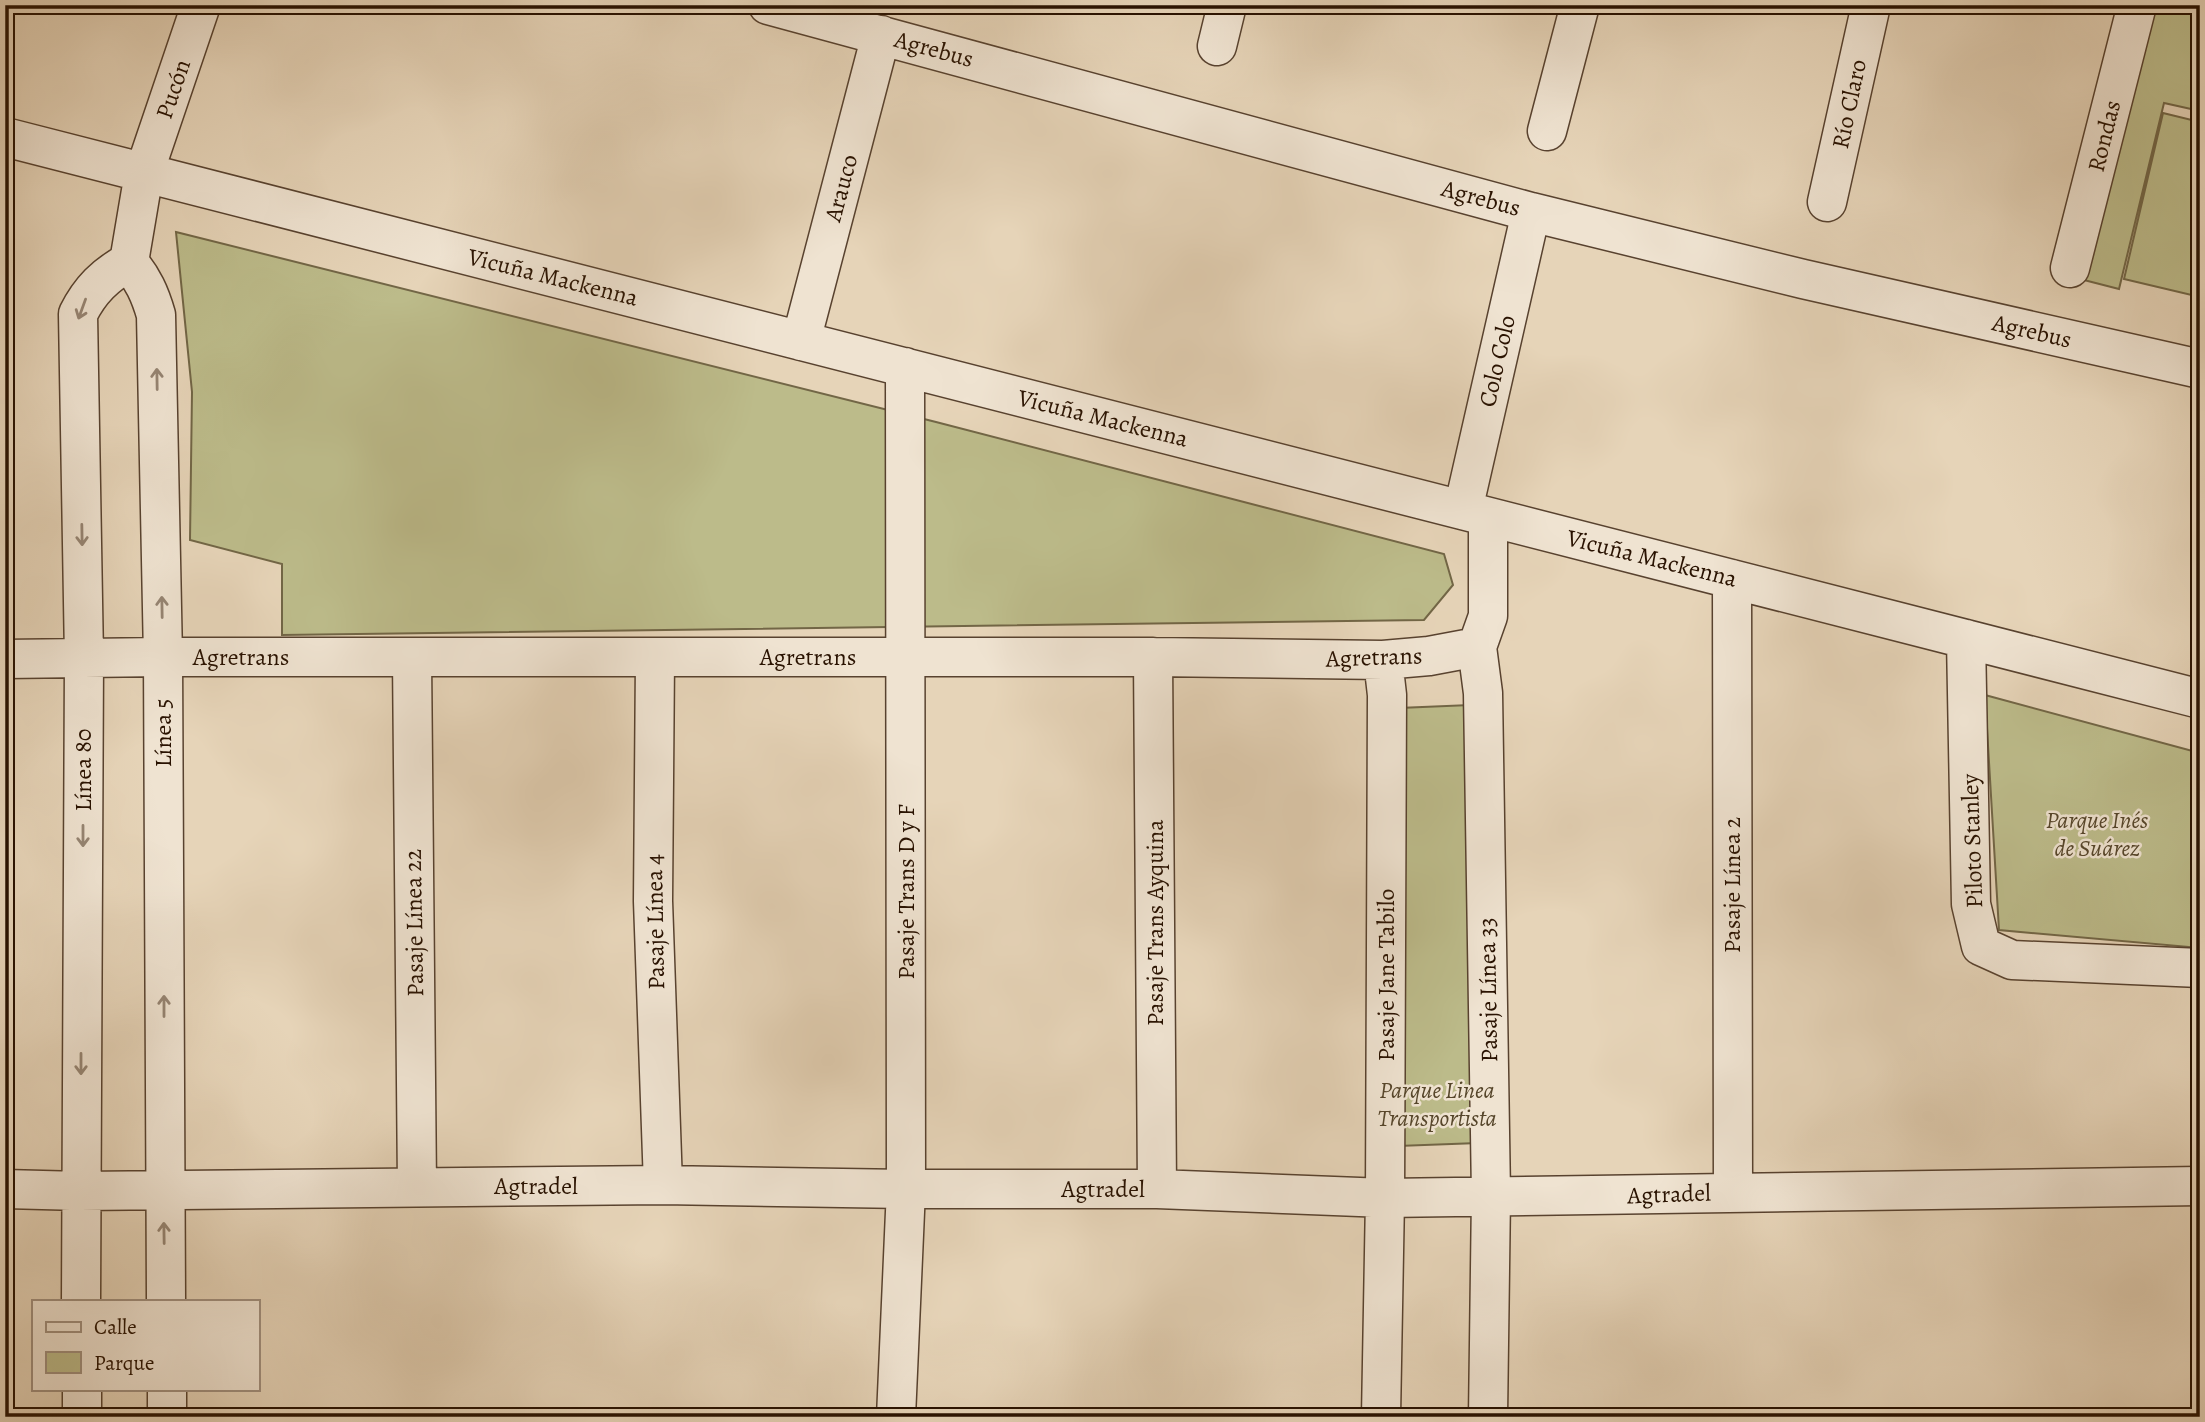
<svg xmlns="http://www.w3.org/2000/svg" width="2205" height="1422" viewBox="0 0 2205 1422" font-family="Alegreya,serif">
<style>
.green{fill:#bcbb8a;stroke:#726646;stroke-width:2}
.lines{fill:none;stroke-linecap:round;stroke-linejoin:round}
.minor-casing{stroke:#58422f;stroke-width:41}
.minor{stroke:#efe3d1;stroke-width:38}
.oneway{stroke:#968573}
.labels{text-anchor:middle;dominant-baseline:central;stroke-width:5;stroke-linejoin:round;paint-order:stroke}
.street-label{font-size:24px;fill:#291201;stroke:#efe3d1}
.park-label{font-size:24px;font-style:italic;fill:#55452a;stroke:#efe3d1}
</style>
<rect width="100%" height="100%" fill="#e6d4b8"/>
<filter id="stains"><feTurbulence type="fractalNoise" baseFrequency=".00286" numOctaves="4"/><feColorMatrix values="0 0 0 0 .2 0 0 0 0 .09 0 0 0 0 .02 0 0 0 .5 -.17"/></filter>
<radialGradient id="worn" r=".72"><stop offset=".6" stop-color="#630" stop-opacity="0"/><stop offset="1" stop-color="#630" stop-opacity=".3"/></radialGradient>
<path class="green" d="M2147,5H2200V111L2164,103L2119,289L2080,279Z
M2163,113L2200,122V297L2124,279Z
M176,232L936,422L1444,554L1453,585L1424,620L282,635V564L190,540L192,392Z
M1985,695L2200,753V948L1999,930Z
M1470,705L1478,1143L1398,1146L1399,708Z"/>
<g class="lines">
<defs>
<path id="minor" d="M768,5L1531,212L1803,279L2200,369
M1217,46L1227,5
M1547,131L1580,5
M5,137L2200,699
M1827,202L1871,5
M129,262C143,279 150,294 156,315L163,657L166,1301
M129,262L144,173L201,5
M2070,268L2137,5
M801,341L881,35
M1463,510L1531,212
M1732,579L1733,1192
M1966,639L1971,904L1981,946L2012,960L2200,968
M1477,647L1483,693L1491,1195L1488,1417
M1153,657L1157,1189
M412,658L417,1187
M655,658L653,901L663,1185
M5,659L163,657H1153L1383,660L1429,656L1477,647L1488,616V517
M5,1189L80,1191L663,1185L906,1189H1157L1385,1198L2200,1186
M81,1301L84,658L78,314C90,290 105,275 129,262
M82,1389V1417
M167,1389V1417
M896,1417L906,1189L905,367
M1381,1417L1385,1198L1387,695L1383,660"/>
</defs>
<use href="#minor" class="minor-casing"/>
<use href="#minor" class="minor"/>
</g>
<defs><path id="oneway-shaft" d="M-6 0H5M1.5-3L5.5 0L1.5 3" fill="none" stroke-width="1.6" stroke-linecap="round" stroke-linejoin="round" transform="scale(1.75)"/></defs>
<g class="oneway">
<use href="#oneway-shaft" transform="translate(82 309) rotate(110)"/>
<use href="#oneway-shaft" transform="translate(157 379) rotate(-91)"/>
<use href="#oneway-shaft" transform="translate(82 535) rotate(89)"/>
<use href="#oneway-shaft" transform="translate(162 607) rotate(-91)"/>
<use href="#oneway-shaft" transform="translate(83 836) rotate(90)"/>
<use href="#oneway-shaft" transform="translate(164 1006) rotate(-90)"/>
<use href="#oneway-shaft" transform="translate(81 1064) rotate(90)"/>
<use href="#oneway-shaft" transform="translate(164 1233) rotate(-91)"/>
</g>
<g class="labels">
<g class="street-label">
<text transform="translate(934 49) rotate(15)">Agrebus</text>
<text transform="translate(173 89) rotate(-71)">Pucón</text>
<text transform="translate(1849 104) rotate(-78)">Río Claro</text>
<text transform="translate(2104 136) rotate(-76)">Rondas</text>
<text transform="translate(841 188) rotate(-75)">Arauco</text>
<text transform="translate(1481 198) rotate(15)">Agrebus</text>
<text transform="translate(553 277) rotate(14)">Vicuña Mackenna</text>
<text transform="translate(2032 331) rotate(13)">Agrebus</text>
<text transform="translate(1497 361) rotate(-77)">Colo Colo</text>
<text transform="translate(1103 418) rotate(14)">Vicuña Mackenna</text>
<text transform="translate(1652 558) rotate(14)">Vicuña Mackenna</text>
<text x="241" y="657">Agretrans</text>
<text x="808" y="657">Agretrans</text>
<text transform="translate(1374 657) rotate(-2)">Agretrans</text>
<text transform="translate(163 733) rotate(-90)">Línea 5</text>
<text transform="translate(83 770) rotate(-90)">Línea 80</text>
<text transform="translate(1972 841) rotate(-92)">Piloto Stanley</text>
<text transform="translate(1732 885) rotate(-90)">Pasaje Línea 2</text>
<text transform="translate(906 892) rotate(-90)">Pasaje Trans D y F</text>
<text transform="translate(655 922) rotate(-91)">Pasaje Línea 4</text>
<text transform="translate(414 923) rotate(-91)">Pasaje Línea 22</text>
<text transform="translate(1155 923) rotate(-90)">Pasaje Trans Ayquina</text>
<text transform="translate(1386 975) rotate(-90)">Pasaje Jane Tabilo</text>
<text transform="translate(1488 990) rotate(-91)">Pasaje Línea 33</text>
<text x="536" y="1186">Agtradel</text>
<text x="1103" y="1189">Agtradel</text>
<text transform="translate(1669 1194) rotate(-2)">Agtradel</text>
</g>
<g class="park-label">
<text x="2097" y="820">Parque Inés<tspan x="2097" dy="28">de Suárez</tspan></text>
<text x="1437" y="1090">Parque Linea<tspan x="1437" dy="28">Transportista</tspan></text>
</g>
</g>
<rect width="2205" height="1422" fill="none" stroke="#e6d4b8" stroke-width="28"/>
<rect x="7" y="7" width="2191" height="1408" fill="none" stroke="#291201" stroke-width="3.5"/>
<rect x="14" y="14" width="2177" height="1394" fill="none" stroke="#291201" stroke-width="2"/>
<rect x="32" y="1300" width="228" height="91" fill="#efe3d1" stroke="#a08f7e" stroke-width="2"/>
<rect x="46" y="1322" width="35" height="10" fill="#efe3d1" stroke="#a08f7e" stroke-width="2"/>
<text x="94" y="1334" font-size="21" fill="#291201">Calle</text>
<rect x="46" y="1352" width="35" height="21" fill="#bcbb8a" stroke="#a08f7e" stroke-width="2"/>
<text x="94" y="1370" font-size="21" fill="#291201">Parque</text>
<rect width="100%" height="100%" filter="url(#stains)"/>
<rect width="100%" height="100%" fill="url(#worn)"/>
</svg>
